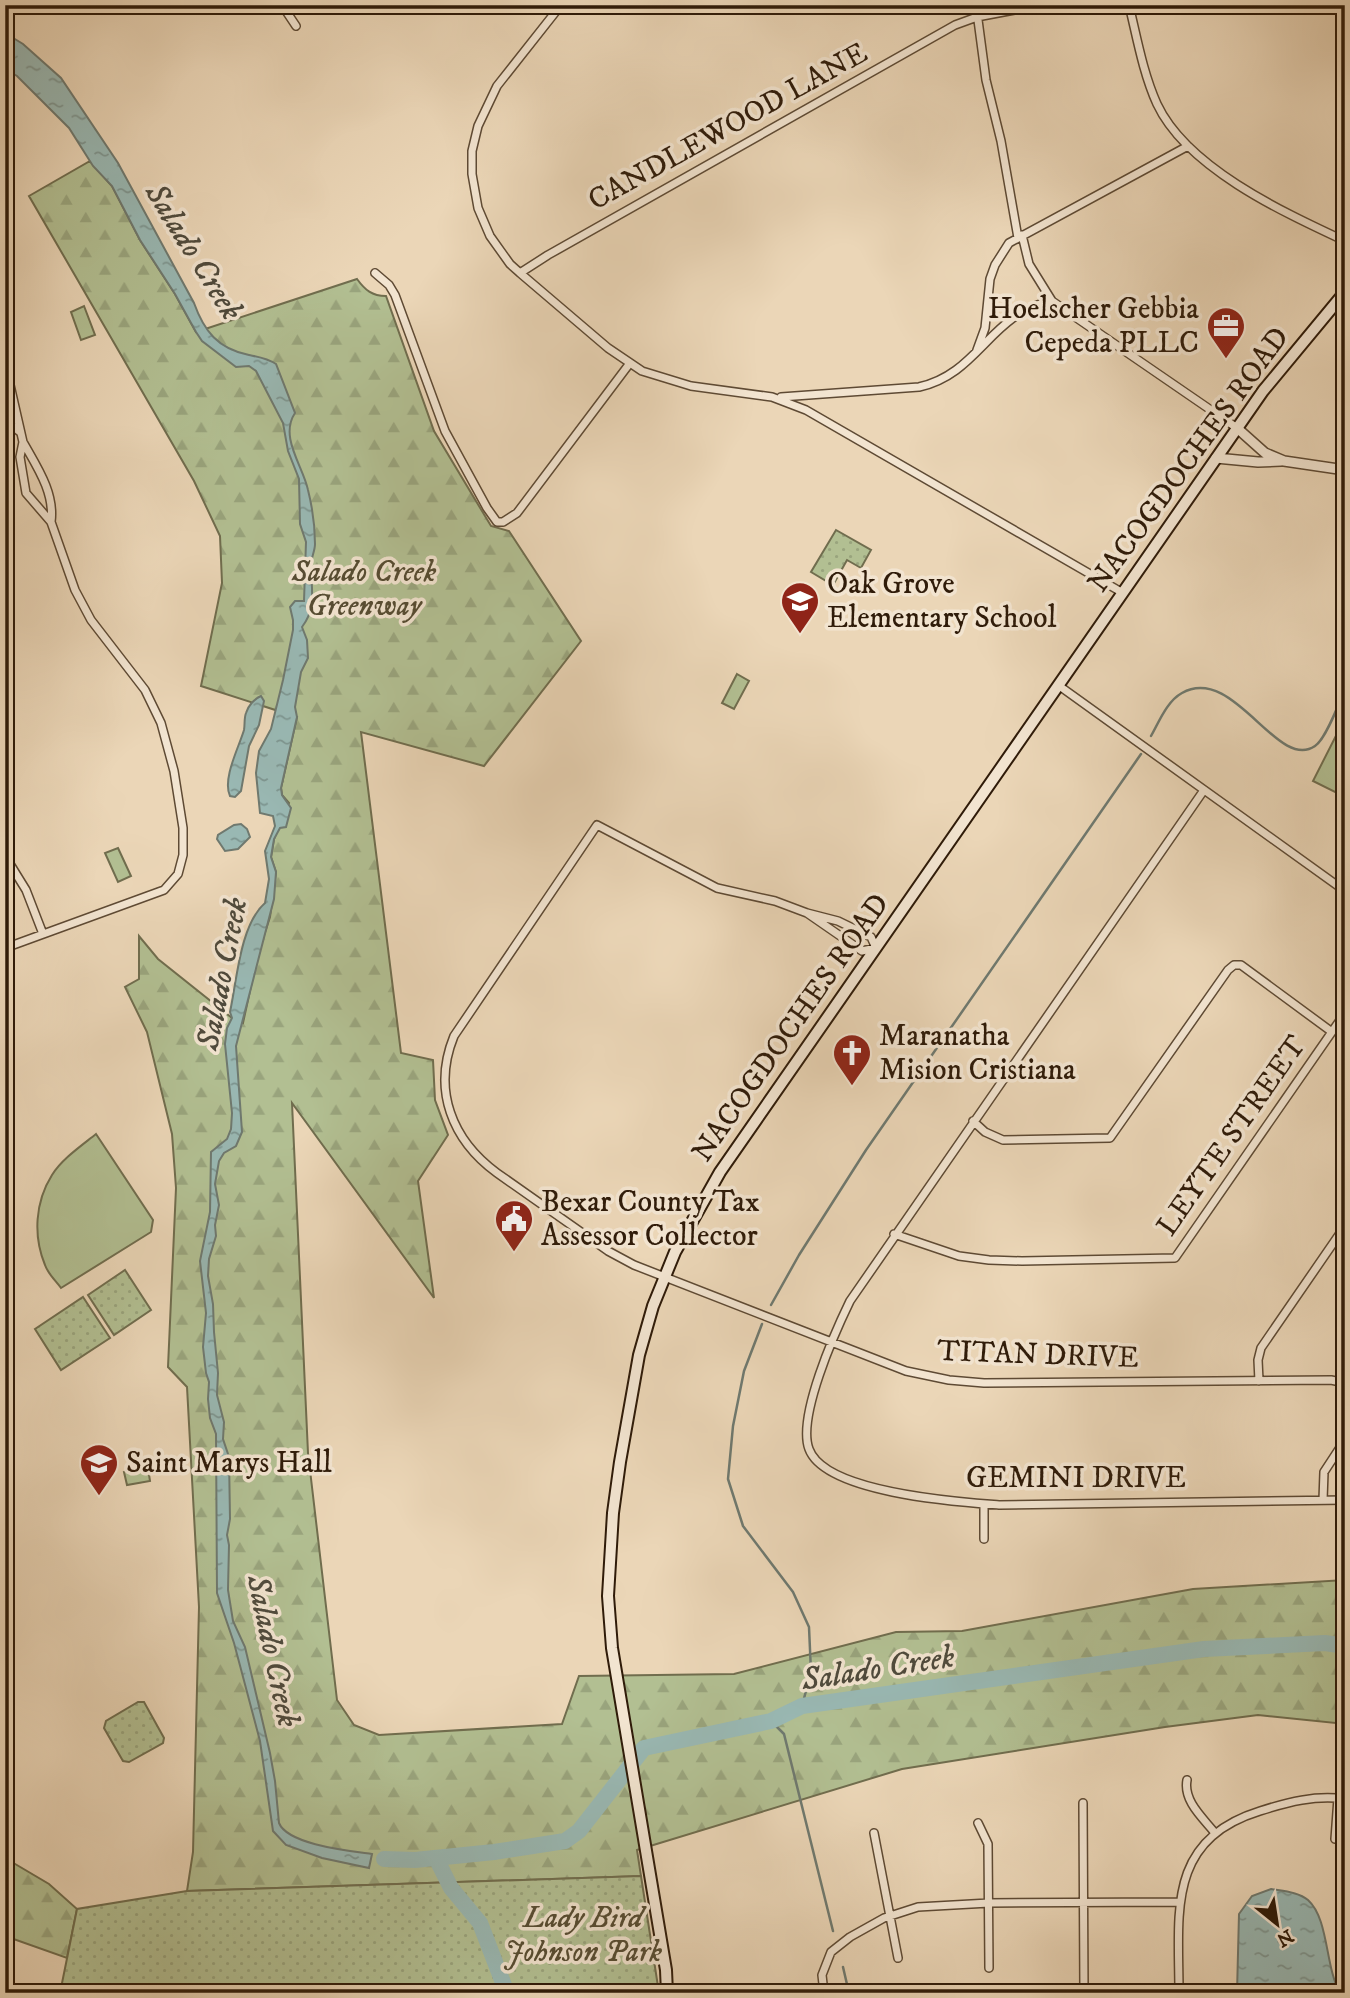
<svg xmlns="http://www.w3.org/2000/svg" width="1350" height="1998" viewBox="0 0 1350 1998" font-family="'IM FELL DW Pica',serif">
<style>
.green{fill:#b2bf92;stroke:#706d4e;stroke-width:2}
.forest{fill:url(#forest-firs);stroke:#706d4e;stroke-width:2}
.park{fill:url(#park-dots);stroke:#706d4e;stroke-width:2}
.water{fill:url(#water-ripples);stroke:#6f796f;stroke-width:2}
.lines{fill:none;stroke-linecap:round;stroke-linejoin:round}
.stream{stroke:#6f796f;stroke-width:2.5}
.river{stroke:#99b8b3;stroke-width:16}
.minor-casing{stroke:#5e4a34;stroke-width:10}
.tertiary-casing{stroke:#5e4a34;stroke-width:12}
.secondary-casing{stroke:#2f1b09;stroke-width:14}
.minor{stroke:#f2e4d0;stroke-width:7}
.tertiary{stroke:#f2e4d0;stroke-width:9}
.secondary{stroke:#f2e4d0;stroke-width:10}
.labels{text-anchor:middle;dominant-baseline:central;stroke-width:7;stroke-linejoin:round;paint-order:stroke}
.street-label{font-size:30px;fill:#2f1b09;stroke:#f2e4d0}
.poi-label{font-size:30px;fill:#2f1b09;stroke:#f2e4d0;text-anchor:start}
.park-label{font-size:30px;font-style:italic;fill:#564c32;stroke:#f2e4d0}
.water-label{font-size:32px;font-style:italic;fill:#4f4a3c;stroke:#f2e4d0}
</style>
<defs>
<pattern id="forest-firs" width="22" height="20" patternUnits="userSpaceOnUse" patternTransform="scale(1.75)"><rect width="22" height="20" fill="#b2bf92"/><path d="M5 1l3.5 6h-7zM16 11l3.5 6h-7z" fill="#99a47d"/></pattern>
<pattern id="park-dots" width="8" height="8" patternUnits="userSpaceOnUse" patternTransform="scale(1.75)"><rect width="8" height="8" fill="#b2bf92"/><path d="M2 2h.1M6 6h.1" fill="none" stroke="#99a47d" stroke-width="1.8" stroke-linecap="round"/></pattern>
<pattern id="water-ripples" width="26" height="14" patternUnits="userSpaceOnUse" patternTransform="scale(1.75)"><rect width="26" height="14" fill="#99b8b3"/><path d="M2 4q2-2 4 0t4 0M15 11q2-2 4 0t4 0" fill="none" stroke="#7d9590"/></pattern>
</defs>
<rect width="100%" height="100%" fill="#ebd6b7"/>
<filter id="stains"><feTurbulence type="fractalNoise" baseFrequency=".00286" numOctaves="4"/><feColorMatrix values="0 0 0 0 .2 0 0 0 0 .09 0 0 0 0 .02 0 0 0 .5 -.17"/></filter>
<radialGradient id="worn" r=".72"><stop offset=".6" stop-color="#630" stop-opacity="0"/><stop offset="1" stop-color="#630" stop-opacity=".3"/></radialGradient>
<path class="green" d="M84,306L95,335L81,340L71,312Z
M737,674L749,681L734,709L722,703Z
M1345,718V797L1313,781Z
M118,848L131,876L118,882L105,853Z
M96,1134L153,1220L151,1232L61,1288C56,1281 48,1274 45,1265C33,1236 35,1202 52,1175C62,1159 81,1146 96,1134Z
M148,1468L150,1481L127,1485L124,1472Z"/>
<path class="forest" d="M90,161L112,186L140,240L175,294L196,332L357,279C365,290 372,296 386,296L434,431L491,526L509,531L581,641L484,766L361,732L401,1053L433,1060L435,1100L448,1135L418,1181L434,1298L292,1103L308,1453L337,1700L354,1725L379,1735L562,1724L579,1676L734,1674L896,1632L962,1631L1193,1589L1345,1580V1724L1258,1715L1165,1727L902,1769L637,1850L641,1876L187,1891L193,1852L199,1607L187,1387L168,1367L176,1188L172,1134L147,1032L125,987L139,979V936L158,959L232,1018L243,1023L258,954L270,917L276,872L271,857L274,839L289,803L282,795L281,788L297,717L201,686L222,583L220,536L194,481L29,196Z
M5,1858L49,1884L77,1909L67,1958L5,1936Z"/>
<path class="park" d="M836,530L871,550L861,568L847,560L833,585L811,572Z
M125,1270L151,1310L114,1335L88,1295Z
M83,1297L110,1338L61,1370L35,1329Z
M138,1702H144L164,1738L163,1743L129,1762L123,1761L104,1728L106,1721Z
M641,1876L659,1993H60L77,1909L187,1891Z"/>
<path class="water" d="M5,33L23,44L61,78L118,163L194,303C204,331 218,349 249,355C259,357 267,358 276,364L295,413C279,437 303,466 308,490C312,506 315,527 315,544C315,551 311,558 311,565C311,588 317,608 302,627L307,640L308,658L301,672L295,707L297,717L281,788L282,795L291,808L286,827L280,828L274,839L271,857L276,872L274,899L236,1046L242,1132L236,1146L224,1153L219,1161L215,1184L219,1205L215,1225L216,1236L209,1259L208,1276L213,1304L214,1332L218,1373L217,1395L224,1422L223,1439L229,1457L230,1519L227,1535L229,1545L228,1590L233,1621L245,1647L270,1753L275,1781L279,1823C288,1845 351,1851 372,1854L369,1868L322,1858L286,1845L273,1831L260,1741L234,1643L217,1593L216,1434L210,1418L208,1399L209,1382L206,1373L203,1347L206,1313L200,1261L210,1212L211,1152L227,1139L231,1129L232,1113L225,1044L227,1028L232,1018L230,1012C237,980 240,925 265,903L269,879L265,851L275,826L273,816L260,813L256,773L259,751L271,729L283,680L293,630V620L290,607L295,601H304L306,542L300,524L299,479L288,451L283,423L256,371L249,366L236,367L202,341L196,332L175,294L140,240L112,186L93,166L69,128L17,76L5,69Z
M261,696L264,701L259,725L249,746L241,791L235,797L230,796C222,779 239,747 244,730C245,724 244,718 246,713C248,706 254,699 261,696Z
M241,824L247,829L250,837L238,849L225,851L217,839L218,835L234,825Z
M1271,1889C1282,1891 1299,1892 1308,1900C1329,1919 1325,1967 1340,1993H1237L1239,1914L1252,1896Z"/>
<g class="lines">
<path class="stream" d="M1151,736C1159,722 1167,701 1182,693C1234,664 1277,772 1315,746C1326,739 1339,703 1345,689
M771,1305L799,1255L866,1150L1141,754
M762,1324L744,1371L733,1426L728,1479L743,1526L793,1592L809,1627L811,1672L802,1706
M771,1721L784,1734L833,1931
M843,1967L849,1993"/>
<path class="river" d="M436,1858L451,1888L480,1923L507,1993
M384,1859L415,1860L494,1852L565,1841L579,1831L644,1748L771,1721L802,1706L1204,1649L1325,1643L1345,1646"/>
<defs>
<path id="minor" d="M282,5L296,26
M561,5L497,86L478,126L472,151V174L478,208L490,236L510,264L520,273L608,348L642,371L691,386L772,397L806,410L1123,593
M976,5L986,80L1001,141L1018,238
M1129,5C1137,38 1143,73 1157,104C1187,168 1283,212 1345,241
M1022,235L1029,264L1052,301L1237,428
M375,273L389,285L395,295L445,431L487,508L497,522H503L517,513L630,363
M520,273L548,255L955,25L977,17L1041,5
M977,350L985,328L990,279L995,265L1009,243L1188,146
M5,363L23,442
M781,397L919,387C979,374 990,313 1052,301
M5,420L20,432
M1058,685L1345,891
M1204,790L850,1301C835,1332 797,1417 809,1449C825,1493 958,1502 999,1505L1345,1500
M5,856L26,890L43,934
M807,913L862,951L876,948L871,937L838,921L807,913L775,901L717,888L597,825L454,1036C432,1090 452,1140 497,1173L608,1251L634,1265L906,1371L949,1380L984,1383L1331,1380L1345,1383
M5,948L164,890L178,874L183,855V828L174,771L161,723L145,690L91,620L75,590L51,522L26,493L20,457L23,442C37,467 55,493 51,522
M973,1121L985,1132L1003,1140L1110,1138L1228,970L1234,965H1241L1332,1032
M894,1234L959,1256L989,1260L1022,1261L1175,1258L1345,1013
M1259,1381L1258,1360L1261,1348L1345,1226
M1323,1500L1324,1472L1345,1440
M984,1539V1504
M1187,1780C1183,1801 1203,1818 1215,1833
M1083,1803L1084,1993
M978,1823L988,1844L989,1968
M874,1833L898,1958
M1335,1839L1338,1798
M824,1993L822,1975L831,1952L850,1937L884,1918L918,1907L989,1903L1179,1902
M1179,1993C1179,1913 1166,1840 1260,1811C1288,1802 1315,1795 1345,1799"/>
<path id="tertiary" d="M1237,428L1265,453L1284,461L1345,470
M1216,458L1258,462L1281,461"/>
<path id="secondary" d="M667,1993L666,1970L612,1648L608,1596L613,1513L620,1462L639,1355L653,1306L675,1252L720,1172L1263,391L1345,292"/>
</defs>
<use href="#minor" class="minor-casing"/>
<use href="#tertiary" class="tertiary-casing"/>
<use href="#secondary" class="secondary-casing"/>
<use href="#minor" class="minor"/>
<use href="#tertiary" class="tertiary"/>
<use href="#secondary" class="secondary"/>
</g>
<defs>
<symbol id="office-pin" viewBox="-11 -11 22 30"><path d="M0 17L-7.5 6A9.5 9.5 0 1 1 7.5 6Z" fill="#8f2418" stroke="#f2e4d0"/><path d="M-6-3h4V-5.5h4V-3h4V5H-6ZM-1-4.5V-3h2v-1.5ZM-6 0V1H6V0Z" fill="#fff"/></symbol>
<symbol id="school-pin" viewBox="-11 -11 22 30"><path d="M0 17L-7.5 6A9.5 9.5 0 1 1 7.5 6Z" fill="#8f2418" stroke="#f2e4d0"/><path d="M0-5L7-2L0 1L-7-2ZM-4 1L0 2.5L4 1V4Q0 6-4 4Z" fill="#fff"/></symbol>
<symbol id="church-pin" viewBox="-11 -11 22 30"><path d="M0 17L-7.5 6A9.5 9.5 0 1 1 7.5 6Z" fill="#8f2418" stroke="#f2e4d0"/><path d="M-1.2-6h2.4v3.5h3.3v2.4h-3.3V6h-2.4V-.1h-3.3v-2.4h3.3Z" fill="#fff"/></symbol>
<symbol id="civic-pin" viewBox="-11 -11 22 30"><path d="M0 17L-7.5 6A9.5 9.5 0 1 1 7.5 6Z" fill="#8f2418" stroke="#f2e4d0"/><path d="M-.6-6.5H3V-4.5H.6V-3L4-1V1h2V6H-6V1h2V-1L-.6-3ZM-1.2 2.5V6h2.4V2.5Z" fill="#fff"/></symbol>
</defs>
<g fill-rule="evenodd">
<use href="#office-pin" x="1204" y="304" width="44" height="60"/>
<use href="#school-pin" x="778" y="579" width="44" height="60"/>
<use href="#church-pin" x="830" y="1031" width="44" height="60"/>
<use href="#civic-pin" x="492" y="1197" width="44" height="60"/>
<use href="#school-pin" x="77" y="1441" width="44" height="60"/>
</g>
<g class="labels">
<g class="street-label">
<text transform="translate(728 127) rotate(-29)">CANDLEWOOD LANE</text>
<text transform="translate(1189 460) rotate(-54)">NACOGDOCHES ROAD</text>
<text transform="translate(791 1028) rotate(-55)">NACOGDOCHES ROAD</text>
<text transform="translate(1232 1136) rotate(-55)">LEYTE STREET</text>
<text transform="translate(1038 1355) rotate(2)">TITAN DRIVE</text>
<text x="1076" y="1478">GEMINI DRIVE</text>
</g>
<g class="poi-label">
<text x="1199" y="309" text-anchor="end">Hoelscher Gebbia<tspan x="1199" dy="34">Cepeda PLLC</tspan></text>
<text x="827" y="584">Oak Grove<tspan x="827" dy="34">Elementary School</tspan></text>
<text x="879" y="1036">Maranatha<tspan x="879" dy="34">Mision Cristiana</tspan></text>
<text x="541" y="1202">Bexar County Tax<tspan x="541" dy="34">Assessor Collector</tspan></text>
<text x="126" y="1463">Saint Marys Hall</text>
</g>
<g class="park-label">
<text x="364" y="572">Salado Creek<tspan x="364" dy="34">Greenway</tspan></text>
<text x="583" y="1918">Lady Bird<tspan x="583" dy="34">Johnson Park</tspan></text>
</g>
<g class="water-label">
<text transform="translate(193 252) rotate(58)">Salado Creek</text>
<text transform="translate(223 974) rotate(-79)">Salado Creek</text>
<text transform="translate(272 1651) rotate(78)">Salado Creek</text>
<text transform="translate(878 1669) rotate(-9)">Salado Creek</text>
</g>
</g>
<rect width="1350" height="1998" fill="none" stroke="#ebd6b7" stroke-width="28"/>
<rect x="7" y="7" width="1336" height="1984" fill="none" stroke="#2f1b09" stroke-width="3.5"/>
<rect x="14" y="14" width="1322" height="1970" fill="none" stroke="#2f1b09" stroke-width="2"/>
<g transform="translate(1277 1924) rotate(150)" stroke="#f2e4d0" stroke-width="5" paint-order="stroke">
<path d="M0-5L12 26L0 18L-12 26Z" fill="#2f1b09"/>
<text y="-10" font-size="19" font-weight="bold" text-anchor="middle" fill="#2f1b09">N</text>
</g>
<rect width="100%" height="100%" filter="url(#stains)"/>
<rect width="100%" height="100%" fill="url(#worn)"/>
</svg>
